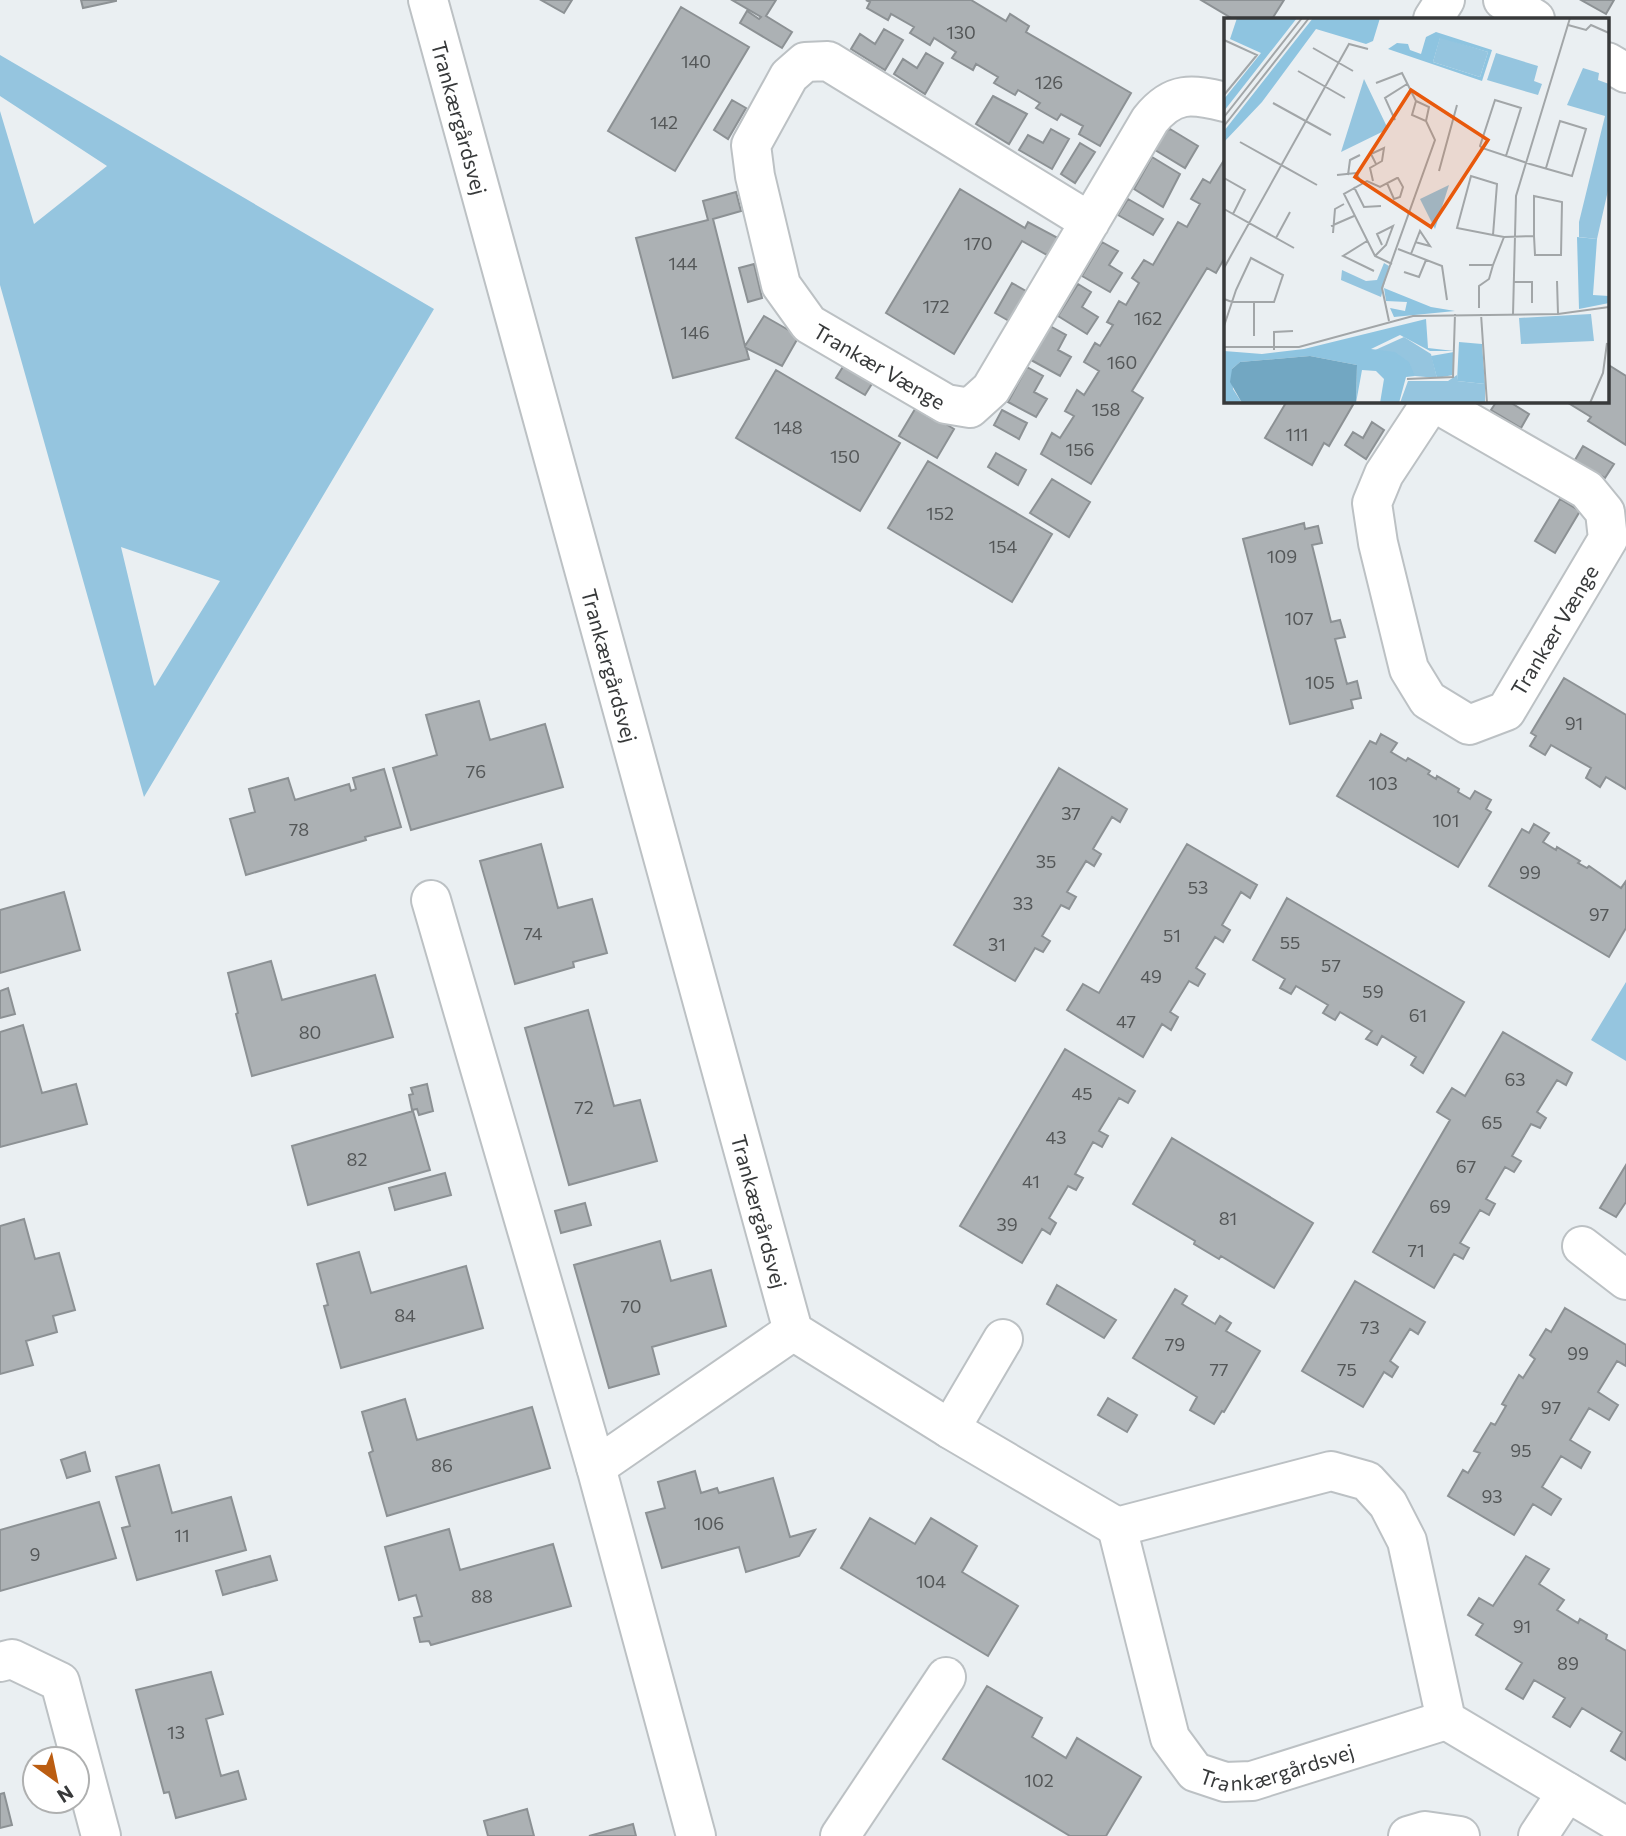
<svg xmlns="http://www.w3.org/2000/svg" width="1626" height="1836" viewBox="0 0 1626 1836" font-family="Commissioner,sans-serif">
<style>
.green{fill:#95c5df;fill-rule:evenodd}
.building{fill:#acb1b4;stroke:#8c9194;stroke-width:2}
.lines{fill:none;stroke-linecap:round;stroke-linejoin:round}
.minor-casing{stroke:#bcc1c4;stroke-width:42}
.minor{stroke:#fff;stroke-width:38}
.labels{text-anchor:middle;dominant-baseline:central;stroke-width:5;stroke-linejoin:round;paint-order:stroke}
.number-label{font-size:18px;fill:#545758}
.street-label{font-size:21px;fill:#37393a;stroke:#fff}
.inset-road{fill:none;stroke:#a2a6a8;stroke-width:2}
.view{fill:#e8590c;fill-opacity:0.15;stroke:#e8590c;stroke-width:3.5}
.inset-edge{fill:none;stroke:#37393a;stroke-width:3.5}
</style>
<rect width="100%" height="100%" fill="#eaeff2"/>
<path class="green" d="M0,55L434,309L144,797L0,285V111L34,224L107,166L0,96ZM121,547L220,581L155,686L154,685Z
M1626,982V1061L1591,1040Z"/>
<path class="building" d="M81,0H116V1L83,8Z
M541,0H572L564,13Z
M732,0H776L766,16L792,32L782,48L740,23L747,11L759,19L761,17Z
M866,0H971L1006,21L1010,14L1029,26L1026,32L1131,93L1100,146L1079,134L1083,126L1061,114L1057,120L1036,108L1040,103L1018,90L1015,95L994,83L998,77L976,64L973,70L952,58L956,52L934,38L930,45L910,33L914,27L891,14L888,20L867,8L870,2Z
M1201,0H1284L1272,19H1233Z
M1581,0H1614L1606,14Z
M681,7L749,47L675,171L608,131Z
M884,29L903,40L885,70L851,49L860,34L875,44Z
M926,53L943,63L925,94L894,74L903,59L917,68Z
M993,96L1027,114L1009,144L976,124Z
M732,100L746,108L728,139L714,130Z
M1051,129L1069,139L1052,169L1019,150L1028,135L1043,143Z
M1170,129L1198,146L1185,168L1155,150L1165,132Z
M1080,143L1095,152L1075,183L1061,174Z
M1152,157L1180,174L1163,207L1134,189Z
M1224,160L1225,161V257L1216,273L1207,268L1132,391L1143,398L1091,484L1041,454L1052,433L1060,438L1074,416L1065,411L1077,390L1084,395L1099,371L1084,362L1095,343L1100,346L1113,325L1107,322L1119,301L1126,305L1139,283L1132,278L1144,260L1153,265L1178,222L1187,227L1200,204L1191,199L1203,179L1210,183Z
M960,189L1025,228L1028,222L1058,238L1047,255L1022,241L954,354L886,313Z
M736,192L741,211L713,219L745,346L764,316L799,336L782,366L746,348L749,359L673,378L636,238L708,220L703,201Z
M1128,199L1163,219L1153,235L1118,215Z
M1102,242L1118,251L1109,265L1122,273L1110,292L1082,276Z
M754,264L762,298L748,302L739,268Z
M1012,283L1026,291L1009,321L995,313Z
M1078,284L1091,292L1082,307L1098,317L1087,334L1058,316Z
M1050,326L1066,335L1058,350L1071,357L1060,376L1031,360Z
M1607,364L1626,376V445L1588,421L1591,417L1565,401H1607Z
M844,365L873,382L865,395L836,378Z
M1027,367L1043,376L1034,392L1047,399L1036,417L1008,402Z
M776,370L900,443L860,511L736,438Z
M1287,401H1351L1354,403L1329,446L1324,443L1312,465L1265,438Z
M1497,401H1508L1529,414L1521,428L1491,410Z
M915,409L932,419L933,416L954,429L937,458L899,436Z
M1002,410L1027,423L1019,439L994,425Z
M1372,422L1384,430L1366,459L1345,445L1353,432L1363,438Z
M1583,446L1614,464L1605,478L1575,460Z
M996,453L1026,470L1018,485L988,467Z
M928,461L1052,534L1012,602L888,528Z
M1052,479L1090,502L1069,537L1030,513Z
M1560,499L1580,511L1555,553L1535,541Z
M1304,523L1305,529L1318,526L1322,543L1312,545L1331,622L1340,620L1345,637L1335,639L1347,684L1357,681L1361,698L1351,700L1353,708L1290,724L1243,539Z
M1564,678L1626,715V789L1606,777L1600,787L1586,778L1591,768L1551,745L1545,755L1530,746L1536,736L1531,733Z
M479,701L490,740L545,724L563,787L411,830L393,768L437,755L426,715Z
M1381,734L1397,743L1391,752L1406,761L1408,758L1430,771L1428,774L1436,779L1437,776L1459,789L1458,792L1470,799L1475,791L1491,800L1486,809L1491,812L1458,867L1337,796L1370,741L1376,744Z
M1059,768L1127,809L1120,822L1112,817L1093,849L1101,854L1094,866L1086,861L1067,892L1076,897L1069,909L1061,905L1042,936L1050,941L1043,952L1035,948L1015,981L954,945Z
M384,769L401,827L365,837L366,840L246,875L230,819L255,812L249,789L288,778L295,800L349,784L351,791L356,789L353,778Z
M1534,824L1549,833L1543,842L1556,850L1557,847L1580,861L1578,863L1587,868L1589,866L1621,888L1626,881V928L1609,957L1489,886L1522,829L1529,833Z
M541,844L558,908L592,899L607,953L573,962L574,967L515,984L480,861Z
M1187,844L1257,885L1250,898L1241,892L1222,925L1230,930L1223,942L1215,937L1196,968L1205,974L1198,986L1189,981L1170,1012L1178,1017L1171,1030L1162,1024L1143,1057L1067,1010L1083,984L1099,993Z
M64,892L80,950L0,973V910Z
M1287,898L1464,1002L1423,1073L1411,1065L1416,1057L1382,1036L1377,1045L1366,1039L1372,1031L1340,1012L1335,1020L1323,1013L1328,1005L1296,986L1291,994L1280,988L1285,979L1253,960Z
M271,961L282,1000L375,975L393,1037L252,1076L236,1014L238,1013L228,973Z
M8,988L15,1014L0,1018V991Z
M588,1010L614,1106L640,1100L657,1161L569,1185L525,1028Z
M23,1025L42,1093L76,1084L87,1124L0,1147V1032Z
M1503,1032L1572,1073L1566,1085L1557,1080L1537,1112L1546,1118L1540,1128L1531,1124L1512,1156L1521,1161L1514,1172L1505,1167L1486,1199L1495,1204L1489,1215L1480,1210L1460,1243L1469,1248L1463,1259L1454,1254L1434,1288L1373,1252L1450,1120L1437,1112L1452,1088L1465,1096Z
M1065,1049L1135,1091L1128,1103L1119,1098L1099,1131L1108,1136L1102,1147L1093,1142L1075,1174L1083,1178L1076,1190L1068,1186L1049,1218L1056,1223L1050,1234L1042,1229L1022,1263L960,1226Z
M427,1084L433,1111L419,1115L417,1109L412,1110L409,1095L413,1094L411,1088Z
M413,1111L430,1170L308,1205L292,1146Z
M1172,1138L1313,1223L1274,1288L1221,1256L1219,1259L1194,1244L1195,1241L1133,1204Z
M1626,1165V1202L1616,1217L1600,1208Z
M445,1173L451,1195L395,1210L389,1188Z
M585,1203L591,1225L561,1233L555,1211Z
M24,1219L35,1259L59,1253L75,1310L53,1316L57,1332L26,1341L33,1365L0,1374V1226Z
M660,1241L671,1281L711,1270L726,1326L652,1347L659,1374L609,1388L574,1265Z
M359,1252L371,1293L466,1266L483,1328L341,1368L324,1306L328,1305L317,1264Z
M1355,1281L1425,1322L1418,1334L1410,1329L1390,1361L1398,1367L1392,1377L1384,1372L1363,1407L1302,1371Z
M1057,1285L1116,1320L1104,1338L1047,1304Z
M1175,1289L1187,1296L1182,1304L1215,1324L1220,1316L1231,1323L1226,1331L1260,1351L1224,1412L1222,1411L1214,1424L1190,1410L1197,1397L1133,1358Z
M1565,1308L1626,1345V1366L1617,1361L1598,1392L1618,1405L1609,1420L1589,1408L1570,1440L1590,1452L1581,1468L1561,1456L1542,1487L1561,1499L1551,1515L1533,1504L1514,1535L1448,1496L1463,1470L1468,1473L1480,1453L1474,1451L1491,1423L1495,1425L1506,1406L1502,1404L1519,1375L1523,1378L1535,1359L1530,1355L1546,1329L1551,1332Z
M1108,1398L1137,1415L1127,1432L1098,1415Z
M405,1399L417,1440L532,1407L550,1468L387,1516L369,1453L373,1451L362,1412Z
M85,1452L90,1471L67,1478L61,1460Z
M159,1465L172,1513L231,1497L246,1550L137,1580L122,1528L130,1526L116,1477Z
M695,1471L701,1493L717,1488L719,1493L773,1478L790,1537L815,1530L799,1556L746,1572L739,1547L662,1568L646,1513L665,1508L658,1482Z
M99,1502L116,1558L0,1591V1530Z
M870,1518L915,1544L931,1518L977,1546L962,1572L1018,1606L988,1656L841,1568Z
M449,1529L460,1570L553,1544L571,1606L431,1645L429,1641L420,1642L414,1618L422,1616L416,1595L399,1600L385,1547Z
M270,1556L277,1580L223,1595L216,1571Z
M1526,1556L1549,1569L1539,1584L1564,1600L1557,1610L1578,1623L1580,1619L1607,1635L1606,1639L1626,1651V1760L1611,1751L1622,1732L1582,1708L1570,1727L1553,1717L1565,1698L1534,1680L1523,1699L1506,1689L1522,1663L1476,1635L1483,1624L1468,1615L1479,1598L1493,1606Z
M211,1672L223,1714L206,1719L221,1776L238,1771L246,1799L176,1818L169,1792L164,1793L136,1690Z
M987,1686L1042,1718L1032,1737L1066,1758L1077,1738L1141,1777L1106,1836H1070L943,1759Z
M4,1793L12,1825L0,1828V1794Z
M527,1809L534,1836H488L484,1821Z
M633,1824L636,1836H589Z"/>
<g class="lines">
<defs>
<g id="minor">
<path id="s1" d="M428,0L793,1331L950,1429L1117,1527L1331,1471L1367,1481L1388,1504L1407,1541L1446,1720L1626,1827"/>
<path d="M1503,0L1535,19"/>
<path d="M1433,19L1445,0"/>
<path d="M1607,62L1626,73"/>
<path id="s2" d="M1090,222L828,61L805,62L789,76L751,145L755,176L781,285L809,324L946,404L970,408L991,389L1150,120C1173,91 1192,94 1225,102"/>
<path d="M1432,401L1587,490L1605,512L1608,539L1506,711L1469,725L1428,700L1409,669L1378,543L1372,503L1384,474Z"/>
<path d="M431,900L596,1467L696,1836"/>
<path d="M1582,1246L1626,1280"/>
<path d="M950,1429L1003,1339"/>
<path d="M596,1467L793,1331"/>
<path id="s3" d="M1117,1527L1170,1738L1195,1772L1225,1782L1252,1781L1446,1720"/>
<path d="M0,1662L12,1659L60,1682L101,1836"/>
<path d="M840,1836L946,1677"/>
<path d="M1408,1836L1425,1831L1460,1836"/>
<path d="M1538,1836L1567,1792"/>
</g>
</defs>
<use href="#minor" class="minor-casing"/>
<use href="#minor" class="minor"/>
</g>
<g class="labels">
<g class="number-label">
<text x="961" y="32">130</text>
<text x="696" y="61">140</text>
<text x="1049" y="82">126</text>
<text x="664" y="122">142</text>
<text x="978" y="243">170</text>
<text x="683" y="263">144</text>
<text x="936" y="306">172</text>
<text x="1148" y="318">162</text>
<text x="695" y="332">146</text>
<text x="1122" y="362">160</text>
<text x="1106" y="409">158</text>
<text x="788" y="427">148</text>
<text x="1297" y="434">111</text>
<text x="1080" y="449">156</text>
<text x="845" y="456">150</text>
<text x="940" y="513">152</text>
<text x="1003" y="546">154</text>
<text x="1282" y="556">109</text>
<text x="1299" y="618">107</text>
<text x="1320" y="682">105</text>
<text x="1574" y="723">91</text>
<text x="476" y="771">76</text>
<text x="1383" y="783">103</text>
<text x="1071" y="813">37</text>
<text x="1446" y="820">101</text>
<text x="299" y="829">78</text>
<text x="1046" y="861">35</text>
<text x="1530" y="872">99</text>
<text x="1198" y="887">53</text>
<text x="1023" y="903">33</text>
<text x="1599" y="914">97</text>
<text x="533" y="933">74</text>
<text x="1172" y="935">51</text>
<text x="1290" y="942">55</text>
<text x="997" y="944">31</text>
<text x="1331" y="965">57</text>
<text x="1151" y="976">49</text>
<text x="1373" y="991">59</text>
<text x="1418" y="1015">61</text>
<text x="1126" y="1021">47</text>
<text x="310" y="1032">80</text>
<text x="1515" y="1079">63</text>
<text x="1082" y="1093">45</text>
<text x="584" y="1107">72</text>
<text x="1492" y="1122">65</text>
<text x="1056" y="1137">43</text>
<text x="357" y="1159">82</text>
<text x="1466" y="1166">67</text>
<text x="1031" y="1181">41</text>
<text x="1440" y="1206">69</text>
<text x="1228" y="1218">81</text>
<text x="1007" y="1224">39</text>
<text x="1416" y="1250">71</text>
<text x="631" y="1306">70</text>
<text x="405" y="1315">84</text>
<text x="1370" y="1327">73</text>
<text x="1175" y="1344">79</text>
<text x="1578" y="1353">99</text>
<text x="1219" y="1369">77</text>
<text x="1347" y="1369">75</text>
<text x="1551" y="1407">97</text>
<text x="1521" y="1450">95</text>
<text x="442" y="1465">86</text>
<text x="1492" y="1496">93</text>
<text x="709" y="1523">106</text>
<text x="182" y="1535">11</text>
<text x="35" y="1554">9</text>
<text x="931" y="1581">104</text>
<text x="482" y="1596">88</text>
<text x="1522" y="1626">91</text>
<text x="1568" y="1663">89</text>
<text x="176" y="1732">13</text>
<text x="1039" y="1780">102</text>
</g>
<g class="street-label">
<text stroke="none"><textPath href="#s1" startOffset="122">Trankærgårdsvej</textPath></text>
<text stroke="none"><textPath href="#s2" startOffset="704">Trankær Vænge</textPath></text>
<text transform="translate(1554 630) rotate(-59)">Trankær Vænge</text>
<text stroke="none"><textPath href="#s1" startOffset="690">Trankærgårdsvej</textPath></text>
<text stroke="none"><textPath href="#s1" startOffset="1256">Trankærgårdsvej</textPath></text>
<text stroke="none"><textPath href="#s3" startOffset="345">Trankærgårdsvej</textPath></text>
</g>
</g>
<g transform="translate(1224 18)">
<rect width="385" height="385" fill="#eaeff2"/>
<path d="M216,19L264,34L256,59L209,44ZM272,35L314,48L310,63L318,66L314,77L263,62ZM359,50L375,55L374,62L385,66V168L373,221L355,219V204L381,98L343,87ZM140,61L164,111L117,134ZM225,167L211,211L196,181ZM160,245L165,248L157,279L117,262L118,252L142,263L153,262ZM367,296L370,323L297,326L295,300ZM180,319L207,336L213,360L191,358L149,333ZM233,357V363L261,366V385H176L184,363H224Z" fill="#95c5df"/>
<path d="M13,0H73L0,93V81L37,35L6,21ZM89,0H156L149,23L142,26L92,11L38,84L0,124V113ZM212,14L268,32L258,63L164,31L173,25L184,26L186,32L197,36L202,19ZM216,20L264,34L256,59L209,44ZM353,219L373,221L369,277L385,278V285L355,291ZM160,270L207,289L231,293L170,299L166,290L181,293L183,284L162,283ZM202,301L204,330L230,333H206L176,317L147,331L171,334L185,344L191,358L182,359L175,385H156L160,361L152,353L138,352L132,385L133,347L86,338L16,344L8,351L9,371L18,385H0V333L38,336L80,331ZM235,324L258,326L261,366L233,363ZM230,334L229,357L213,360L207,338Z" fill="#8ec4e0" fill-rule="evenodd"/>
<path d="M86,338L133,347L132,385H18L6,364L8,351L16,344Z" fill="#72a7c2"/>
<path class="inset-road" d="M344,7L362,12L367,7L385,15M0,22L33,37L0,77M89,30L129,53M74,53L121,80M152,65L178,55L192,83L188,97L202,103L211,122L158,270L165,303M192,83L205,89L202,103M49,85L107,117M0,99L78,0M171,102L161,80L183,66M0,108L85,0M16,124L93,167M282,138L297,90L271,82L256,128L258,130L306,146L348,158L362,111L336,103L322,150M215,153L233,87M113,157L132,155L138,166M124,157L126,142L136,137M0,160L21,172L9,196M149,163L146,150L158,143L160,130L147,136L152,146M163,165L170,181L176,179L179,169L174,160H173L156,169L143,163L120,176L151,238L168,246M130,169L140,189L157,188M0,191L70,230M107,208L130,198M109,215L111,191L120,186M269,217L273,166L247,158L233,210L269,217L280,219L310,218L311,237H337L338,184L310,178V218M52,220L66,194M143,223L119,238L150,253M174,231L218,248L223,282M187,236L196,213L206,228L191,224M151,238L162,227L169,208L153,216L158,227M245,247H269L280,219M0,250L125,26L144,31M180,254L195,259L202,242M333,263L334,296M290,264H308V285M0,281L8,284H50L59,257L27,240L12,272L0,308M255,290V268L265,261L269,247M257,296L263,385M289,297L292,178L346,0M30,318V284M0,329H75L189,298L334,296L385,289M50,332V314L69,313M183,361L229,359L231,296M366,385L379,355L383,325"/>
<path class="view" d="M187,72L264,122L207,209L131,159Z"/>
<rect width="385" height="385" class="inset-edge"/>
</g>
<g transform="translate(56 1780) rotate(147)"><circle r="33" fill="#ffffff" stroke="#afb0b0" stroke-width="2"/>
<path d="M0-5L12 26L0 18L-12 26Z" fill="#bb5d11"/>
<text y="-10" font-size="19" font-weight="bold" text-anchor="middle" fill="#37393a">N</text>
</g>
</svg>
